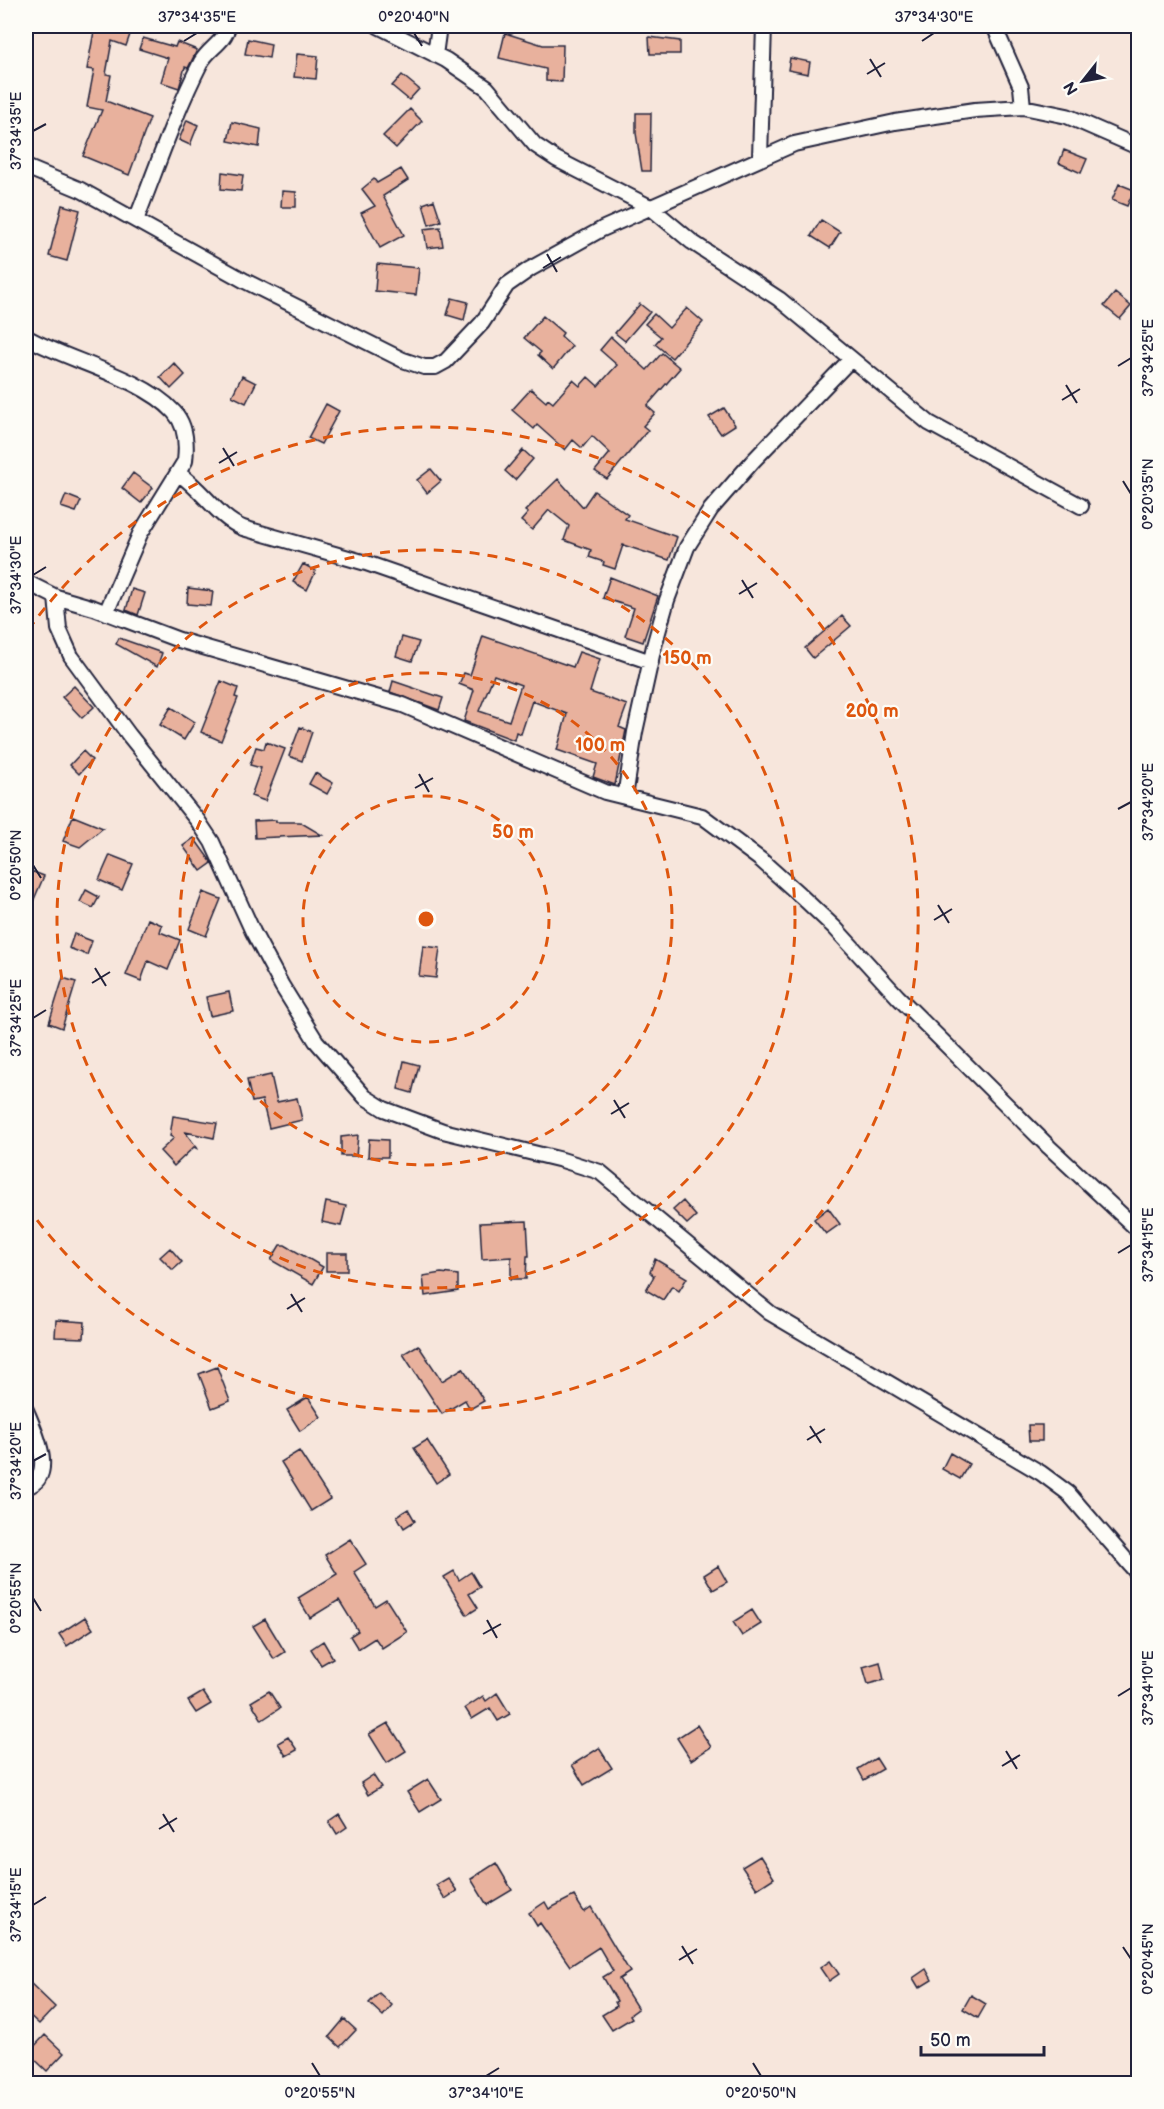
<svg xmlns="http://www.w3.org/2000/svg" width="1164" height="2109" viewBox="0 0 1164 2109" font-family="'Balsamiq Sans',sans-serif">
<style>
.building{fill:#e8b19d;stroke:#22223b;stroke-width:1.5;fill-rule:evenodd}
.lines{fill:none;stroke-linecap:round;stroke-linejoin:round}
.street-casing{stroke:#22223b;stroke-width:18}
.street{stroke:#fdfcf7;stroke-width:14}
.ticks{fill:none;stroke:#22223b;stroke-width:2}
.ring{fill:none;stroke:#de560e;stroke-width:3;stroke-dasharray:10 8}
.centre{fill:#de560e;stroke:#fdfcf7;stroke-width:3}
.ring-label{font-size:18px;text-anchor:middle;font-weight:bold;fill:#de560e;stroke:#fdfcf7;stroke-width:4.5;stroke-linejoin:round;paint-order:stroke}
.neatline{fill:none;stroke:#22223b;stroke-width:2}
.ticks-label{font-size:15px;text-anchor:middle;fill:#22223b}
</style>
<rect width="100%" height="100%" fill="#f7e6dc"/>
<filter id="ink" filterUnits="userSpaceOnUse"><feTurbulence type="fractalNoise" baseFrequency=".0167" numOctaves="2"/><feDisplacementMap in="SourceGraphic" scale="12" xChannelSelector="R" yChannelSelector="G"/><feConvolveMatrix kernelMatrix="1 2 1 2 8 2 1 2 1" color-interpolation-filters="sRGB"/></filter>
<g filter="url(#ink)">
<path class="building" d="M95,26H133L126,46L112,41L106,74L111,75L106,101L150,118L129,175L83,156L102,110L87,107L94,70L87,69Z
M505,33L543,45H563L562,82L546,81V69L499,58Z
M649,37L680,41V54H650Z
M143,38L175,47L177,42L197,50L188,68L185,67L179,88L161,82L168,58L139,49Z
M248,39L271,44L269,58L245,54Z
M297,54L318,56L316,79L294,77Z
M790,58L810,62L808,74L788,70Z
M402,75L419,89L409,100L392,86Z
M410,109L422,121L396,148L383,136Z
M636,113H651L650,171H642L636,133Z
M187,120L198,125L190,145L179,140Z
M232,122L261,129L259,147L228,141Z
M1064,150L1087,159L1081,173L1059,163Z
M401,169L408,180L383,196L404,235L380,248L361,213L375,206L362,189L374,179L377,183Z
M222,172L243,175L241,191L221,189Z
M1119,184L1134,190L1127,206L1112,200Z
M282,191L296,192V207H281Z
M434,200L441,221L429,225L423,204Z
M62,205L80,210L67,261L49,256Z
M821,220L840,232L830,248L811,236Z
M440,227L443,246L427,248L424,229Z
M377,264L419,268L416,295L375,291Z
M1115,293L1131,306L1120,319L1104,306Z
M452,298L468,302L464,320L447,315Z
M640,304L650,312L625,341L615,333Z
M687,308L703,322L672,358L655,344L661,337L645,324L654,314L669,328Z
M543,316L563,333L561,336L572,346L553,369L538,355L541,352L524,338Z
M611,337L647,370L662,353L680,368L647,406L655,413L643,426L648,430L607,479L595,471L610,453L592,436L582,448L573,440L565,450L537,425L534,429L512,410L531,389L546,402L548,399L553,403L573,380L580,386L588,377L598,386L617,365L600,350Z
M174,363L185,375L171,389L160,377Z
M242,376L256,383L246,403L232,396Z
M326,404L339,411L321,444L308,438Z
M724,408L735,425L721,434L709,417Z
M523,450L533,459L515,480L505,471Z
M431,469L441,481L427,493L417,480Z
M133,473L153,488L141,503L122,488Z
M558,479L583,507L594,491L628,515L625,519L677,537L669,560L623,545L615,569L603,565L604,562L589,557L591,550L564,540L569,526L549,510L532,530L521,521L528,513L525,511Z
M66,495L81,501L76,512L61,507Z
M303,564L316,571L307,590L293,582Z
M610,577L658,596L643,642L625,636L634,608L603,598Z
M188,588L213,591L211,606L187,604Z
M132,589L145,593L138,615L126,610Z
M842,616L851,626L813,658L805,648Z
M483,636L573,667L579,652L600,659L590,692L627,705L619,727L626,730L615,785L593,777L597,764L557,750L567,714L532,701L521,734L516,732L514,740L464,721L474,690L459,684L464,673L470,675ZM494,675L521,685L509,721L479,711Z
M402,637L419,642L412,661L396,656Z
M119,638L162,653L157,667L116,644Z
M221,681L238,688L235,697L238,698L221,741L201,732Z
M393,681L443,698L439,710L390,692Z
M74,686L94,707L82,718L62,697Z
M171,707L195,722L184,740L160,725Z
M300,727L312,732L302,761L289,756Z
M266,742L285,749L265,801L251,796L261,768L250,765L256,747L264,749Z
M83,751L92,760L79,774L70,765Z
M315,773L333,783L327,794L309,784Z
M73,816L103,828L80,847L63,841Z
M276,820V822H300L322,835L255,838L254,821Z
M194,838L212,863L201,871L183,846Z
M110,855L133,864L122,890L99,880Z
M31,871L44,876L26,918V884Z
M86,890L99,897L93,908L80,902Z
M203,892L221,899L206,936L189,929Z
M148,919L162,925L160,932L180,940L168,970L148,961L141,981L126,975Z
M74,934L92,941L87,955L69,948Z
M423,946L440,948L436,978L419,976Z
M63,978L76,982L62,1028L49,1023Z
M229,992L233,1011L210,1016L206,997Z
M404,1061L419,1065L412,1093L398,1089Z
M271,1075L277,1102L297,1098L302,1120L269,1128L262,1100L252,1102L247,1080Z
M173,1116L217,1123L214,1138L185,1132L198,1149L194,1147L174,1166L160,1151L174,1138L170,1136Z
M358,1135L356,1156H341V1137Z
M369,1139L388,1140V1157H368Z
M683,1201L696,1216L687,1224L673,1210Z
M326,1202L346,1206L341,1226L322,1222Z
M828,1208L840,1224L826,1234L814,1219Z
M527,1221L529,1256H527L526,1279H511V1257L482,1259L480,1223Z
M280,1245H285L323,1267L313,1284L271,1260Z
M170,1248L182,1262L173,1270L160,1257Z
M326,1253H347V1271H326Z
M655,1259L687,1278L679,1291L672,1286L663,1300L646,1290L654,1276L650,1272Z
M441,1273L458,1275V1291L425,1296L423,1276Z
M56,1320L85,1322L84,1338L55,1337Z
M418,1345L442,1381L463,1368L484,1401L470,1409L465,1400L442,1414L403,1354Z
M217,1367L230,1401L212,1408L199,1374Z
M308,1397L321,1417L300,1431L287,1410Z
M1028,1425H1042V1441H1029Z
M427,1440L449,1474L436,1483L414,1448Z
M299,1451L330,1499L311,1511L281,1462Z
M950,1453L969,1464L960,1479L942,1469Z
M408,1509L415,1521L404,1528L397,1516Z
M350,1539L366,1564L354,1572L375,1606L386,1599L407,1632L382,1648L375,1638L358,1649L350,1636L358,1631L339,1600L310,1618L298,1598L337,1574L325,1555Z
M718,1566L727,1582L713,1590L704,1575Z
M454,1571L459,1580L471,1572L480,1587L469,1594L478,1608L467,1615L444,1577Z
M752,1610L761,1624L742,1636L733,1622Z
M85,1617L93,1629L67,1646L59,1634Z
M265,1619L285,1652L274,1659L253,1626Z
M323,1641L333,1658L321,1665L311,1649Z
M880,1662L884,1680L868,1684L863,1667Z
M269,1691L280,1708L262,1720L251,1702Z
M203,1692L211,1704L196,1713L188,1701Z
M497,1693L510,1714L498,1721L490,1708L472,1719L465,1708L483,1696L486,1701Z
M388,1723L406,1751L387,1763L369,1734Z
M697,1725L711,1747L691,1760L677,1738Z
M288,1737L297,1750L286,1756L278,1743Z
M599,1748L612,1768L584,1785L572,1765Z
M876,1758L883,1769L864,1780L858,1769Z
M373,1775L381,1787L368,1795L361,1783Z
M428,1779L441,1799L420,1812L407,1792Z
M339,1814L347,1827L337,1834L329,1821Z
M760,1856L774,1878L757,1889L742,1867Z
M496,1863L512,1890L487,1905L471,1879Z
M448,1878L457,1891L445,1899L436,1885Z
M574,1896L584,1912L591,1907L630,1972L619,1979L638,2009L630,2015L632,2018L612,2030L602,2015L617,2006L615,2002L617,2001L603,1977L613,1971L599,1947L570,1966L540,1923L537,1926L529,1913L545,1902L549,1909Z
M830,1961L839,1974L829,1981L820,1968Z
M926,1969L932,1980L919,1988L913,1978Z
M26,1979L55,2007L39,2024L26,2012Z
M379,1993L392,2005L383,2016L369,2003Z
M971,1995L986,2004L978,2018L963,2009Z
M344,2019L356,2030L340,2047L329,2037Z
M45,2035L64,2053L47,2071L28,2053Z"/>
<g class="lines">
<defs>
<path id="street" d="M378,26L446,60L487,88L535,145L556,159L650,207L692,242L779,299L929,423L1081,506
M994,26L1021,87L1023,107
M435,55L439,26
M760,157L764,26
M26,167L81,190L245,281L403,360L424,367H435L446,361L482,323L507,285L530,269L602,229L794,144L895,122L975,110L1023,107L1067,116L1138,147
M136,220C157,167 175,113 201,62C209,48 225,42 228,26
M26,337C68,361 142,377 174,412C186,425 187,444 185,461L140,534L106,613
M179,474C203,490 217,517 243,528L366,563L651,662
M26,582L56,597L94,608L179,640L403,705L605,792L702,816L761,860L801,896L835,928L898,997L1049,1147L1138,1230
M56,597L59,629L71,656L129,735L198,821L212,842L253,932L282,986L316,1041L365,1097L384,1109L443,1131L562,1160L600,1172L770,1313L1041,1473L1068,1493L1138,1574
M625,797L635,732L654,646L667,600L687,547L711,509L753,461L851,359
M26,1410C34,1430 58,1477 26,1487"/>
</defs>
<use href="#street" class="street-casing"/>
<use href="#street" class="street"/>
</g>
</g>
<path class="ticks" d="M414,33L422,46M184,41L197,33M922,41L934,33M870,59L881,77M867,74L885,63M33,131L46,124M547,254L557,272M543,268L561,257M1118,366L1131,358M1066,385L1077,403M1062,400L1080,389M223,448L234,466M219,463L237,452M1123,481L1131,494M33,575L46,567M742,580L753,598M739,594L757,583M419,774L429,792M415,788L433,778M1118,809L1131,802M33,865L41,878M938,905L949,923M934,920L952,909M95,968L106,986M92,983L110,972M33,1018L46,1010M614,1100L625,1118M611,1114L629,1103M1118,1253L1131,1245M291,1294L302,1312M287,1309L305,1298M810,1426L821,1443M807,1440L825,1429M33,1461L46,1454M33,1598L41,1611M487,1620L497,1638M483,1634L501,1624M1118,1696L1131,1688M1006,1751L1017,1769M1002,1766L1020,1755M163,1814L174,1832M159,1829L177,1818M33,1905L46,1897M682,1946L693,1964M1123,1947L1131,1959M679,1960L697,1949M312,2063L320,2076M753,2063L761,2076M486,2076L499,2068"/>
<g class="ring">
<circle cx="426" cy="919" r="123"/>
<circle cx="426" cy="919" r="246"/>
<circle cx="426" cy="919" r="369"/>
<path d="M28 630A492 492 0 1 1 28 1208"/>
</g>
<circle cx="426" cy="919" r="9" class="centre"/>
<g class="ring-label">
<text x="687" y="664">150 m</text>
<text x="872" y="717">200 m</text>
<text x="600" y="751">100 m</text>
<text x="513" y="838">50 m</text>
</g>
<rect width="1164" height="2109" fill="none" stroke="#fdfcf7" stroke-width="66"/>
<g transform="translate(1083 81) rotate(239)" stroke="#fdfcf7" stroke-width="4.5" paint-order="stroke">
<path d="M0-4.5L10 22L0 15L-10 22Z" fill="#22223b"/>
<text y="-9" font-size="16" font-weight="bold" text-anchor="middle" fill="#22223b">N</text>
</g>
<path d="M921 2046v9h123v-9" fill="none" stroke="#22223b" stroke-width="3"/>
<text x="930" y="2046" font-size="18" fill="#22223b" stroke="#fdfcf7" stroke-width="4.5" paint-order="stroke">50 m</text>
<rect x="33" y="33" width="1098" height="2043" class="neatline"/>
<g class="ticks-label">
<text x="197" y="22">37°34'35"E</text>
<text x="414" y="22">0°20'40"N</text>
<text x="934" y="22">37°34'30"E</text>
<text transform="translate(16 131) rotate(-90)" y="5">37°34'35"E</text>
<text transform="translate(1148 358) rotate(-90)" y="5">37°34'25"E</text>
<text transform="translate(1148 494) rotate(-90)" y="5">0°20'35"N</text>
<text transform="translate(16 575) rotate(-90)" y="5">37°34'30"E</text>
<text transform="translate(1148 802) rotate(-90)" y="5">37°34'20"E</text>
<text transform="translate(16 865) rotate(-90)" y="5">0°20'50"N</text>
<text transform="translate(16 1018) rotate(-90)" y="5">37°34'25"E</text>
<text transform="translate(1148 1245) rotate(-90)" y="5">37°34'15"E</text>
<text transform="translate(16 1461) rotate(-90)" y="5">37°34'20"E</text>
<text transform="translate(16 1598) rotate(-90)" y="5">0°20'55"N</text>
<text transform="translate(1148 1688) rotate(-90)" y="5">37°34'10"E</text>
<text transform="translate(16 1905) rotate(-90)" y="5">37°34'15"E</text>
<text transform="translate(1148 1959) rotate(-90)" y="5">0°20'45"N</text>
<text x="320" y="2098">0°20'55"N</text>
<text x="486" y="2098">37°34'10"E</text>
<text x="761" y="2098">0°20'50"N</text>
</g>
</svg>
